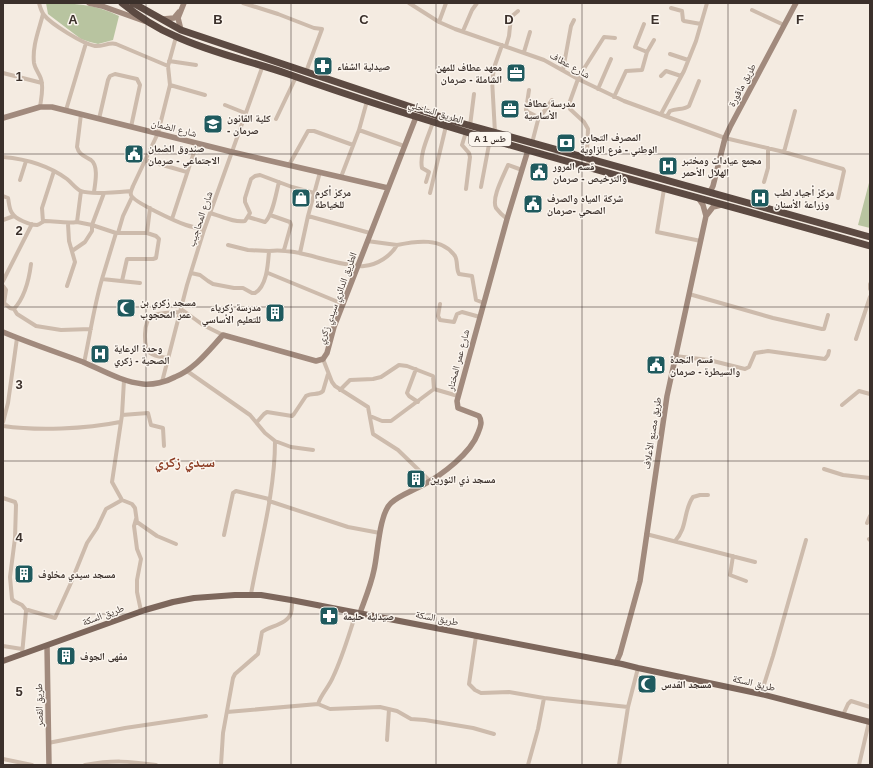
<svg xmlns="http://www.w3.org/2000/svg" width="873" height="768" viewBox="0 0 873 768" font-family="Arial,'Noto Naskh Arabic',sans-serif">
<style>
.green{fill:#b8c4a0}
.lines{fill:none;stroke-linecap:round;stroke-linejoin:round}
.street{stroke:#cdbbac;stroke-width:4}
.secondary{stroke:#a18a7d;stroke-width:5.5}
.primary{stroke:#7d675c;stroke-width:6}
.highway{stroke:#5c4a42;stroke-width:7}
.grid{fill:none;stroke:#3b302b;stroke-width:1;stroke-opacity:0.55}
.labels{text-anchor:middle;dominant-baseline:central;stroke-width:3;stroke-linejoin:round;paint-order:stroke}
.shield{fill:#fbf5ee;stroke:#756b66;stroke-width:1}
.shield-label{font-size:9px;font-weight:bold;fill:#3b302b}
.street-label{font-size:10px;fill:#3b302b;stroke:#fbf5ee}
.poi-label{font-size:10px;font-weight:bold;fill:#3b302b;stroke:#fbf5ee;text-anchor:start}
.district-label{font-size:14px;font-weight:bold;fill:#8c3b22;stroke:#fbf5ee}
.grid-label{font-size:13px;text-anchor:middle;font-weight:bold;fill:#3b302b;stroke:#fbf5ee;stroke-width:3;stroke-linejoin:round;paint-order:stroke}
</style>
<rect width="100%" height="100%" fill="#f4ebe1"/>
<path class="green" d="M46,3C72,3 96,4 119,16L113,40L98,44L90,42L81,39L48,14Z
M870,179V228L858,225Z"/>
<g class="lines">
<path class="street" d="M39,3C40,7 41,11 44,15C51,24 83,44 95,46C102,47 109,42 116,44L168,66
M243,3L278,14L314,28L322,29L306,72
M409,3L439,22L455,29L544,60L578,79L624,101L725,138L784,152L843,169L844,171L838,198
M671,8L682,11L683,20L684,21L701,24
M752,10L784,25
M439,22L446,3
M644,24L635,47L647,52
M463,31L472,10L477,3
M176,37L168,66L170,85L158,133L133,186C132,189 130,192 131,195C133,202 177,222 186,225C192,227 198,228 204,230
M506,46L509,36L511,17L518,11
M524,52L530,32
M670,54L688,60
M169,61L196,65
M563,70L571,26L574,20
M3,73L42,83
M661,76L666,71L681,76
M170,85L205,95
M598,89L611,59
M529,90L526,110L528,112L538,117V120L532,143
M614,97L626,71L642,70L647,52L654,40
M225,105L245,113
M40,107C41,99 44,87 41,79C39,73 35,69 34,63C32,46 39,30 43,14
M66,110L86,43
M81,114L77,147C79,155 85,156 91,160C99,166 95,184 94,192
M661,114L684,71L696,41L707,3
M667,116L670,111C677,108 684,110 689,106L699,81
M538,117L543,113L552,100
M99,119L108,80L110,76L115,74L137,79L140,85L131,127
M276,119L296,77
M470,126L474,94
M359,130L404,146
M495,133L492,79L495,65L502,45
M784,152L795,111
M3,157C26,159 48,165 67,179C72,183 76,189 81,191C91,195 120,192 131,191
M145,160L187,172
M289,165L308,131H314L353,145
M589,168L587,152L588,129L584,122L570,109L569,104L578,79L585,67L604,37L615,38
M341,177L359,130L367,101
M20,180L26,161
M426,182L429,172L422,168C419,154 429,135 433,122
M764,182L768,168V148
M481,187L490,139
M466,189L470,157L469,153L462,145L466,132
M664,189L657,232L701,241
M81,191L77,222L92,225L116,233H147L156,236L159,239L156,258L153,259H127L122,281
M430,193L446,126
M3,196L8,198C9,202 9,209 12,213C15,219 30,225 37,225C41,224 41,222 45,221C56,221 66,224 77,222
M210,213C221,216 234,223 245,221L250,213L245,202V198L251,179L255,176L260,175L292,187L314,193
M270,215L290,222L291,225L284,250
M308,216L370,233
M248,217L265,222C273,215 276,193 279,182
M172,219L197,143
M507,219C503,216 499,212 496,208C491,198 504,175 508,165L522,170
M3,220L14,216
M43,222L42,208L54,171
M118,233L123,216L132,197
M147,233L150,208
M367,241L397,245
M228,245L248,250L269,251
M72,251L85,242L92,231V225L104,193
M300,253L308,216L320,172
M191,273L200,275L208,281L213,284L234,288H243L252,293H255C267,286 268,264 269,251C295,248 320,260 345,264C351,265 358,267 364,266C377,265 391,256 397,245C416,241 442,237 455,256C458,261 456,269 459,274L472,276L476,300L484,303
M268,273L343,304
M102,279L116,233
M3,281L32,224
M870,284V289
M3,286L6,290L4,303L10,308L14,309L17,314L36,326L61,330L91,329
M67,286L75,262L69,241L68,224
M689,294L773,318L822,329H824L828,315
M440,304L438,316L440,320L454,322L457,314L462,312L480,317
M14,309C25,297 29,280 31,264
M181,309L203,325L223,335
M856,339L870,297
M675,356L709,360L745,369L749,367L755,353L768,351L825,359L828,355L829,351
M168,358C162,357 155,357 150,353C143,347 143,321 152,316C160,312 171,313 180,312
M323,359L332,382L335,386L368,407L373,434L398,450L430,481
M84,363C90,335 94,306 102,279L140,283
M416,369L407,393L409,396L418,402
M187,371L250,415L265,433L275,441L291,447L313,450
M124,380L122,415L112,482L122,500L132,504L135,508L137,522L157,536L176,544
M162,382L187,285L204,230L263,65
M340,390L350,380L373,379L381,377L399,365L407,366L433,376L434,389
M842,405L859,391L870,394
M122,415L148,413L151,425L163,428L164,446
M370,416L382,421H391L434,389L458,396
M3,422L8,403L17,338
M257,422L264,414L267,412L292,416L294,414L306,396C312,392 318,396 323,391L328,374
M3,426C37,431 86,429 120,422
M824,469L843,475L870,478
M3,498L15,502L16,505L15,538L10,577L12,599L14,601L22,605L27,611
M269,501L348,527L380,533
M136,519L134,526L137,549L141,559L137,580V592L141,611
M867,523L870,516
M646,534L755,562
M224,535L233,493L236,491L269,499
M869,539L870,540
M675,541C688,527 683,511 693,497L700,495H708
M733,556L730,575L746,581
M251,594C260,544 275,493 275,441
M476,636L469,684L475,690L481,693L509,692L544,698L628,707
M3,646L22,649
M22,655L26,611L28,610L55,618L70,585L87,543L97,528L106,509L122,500
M761,694L773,656L806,540
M318,704C321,694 329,687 333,677C343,656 349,634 356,613
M227,712L318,704L330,709L380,707L397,711L411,719L425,720L473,728L494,734
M843,715L848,704L851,701L870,707
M387,740L389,709
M48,743L125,728L206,716
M3,759L32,765
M85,765C113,760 128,761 156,765
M221,765L223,733L233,678L235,674L258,654L262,632C270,626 288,624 291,613C292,609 292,604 292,600
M528,765L538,729L544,698
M619,765L628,707L638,668
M859,765L869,722"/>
<path class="secondary" d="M89,3L102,6L144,21
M163,19L174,18L179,12
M181,30L178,18L184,3
M3,118L40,107H52L232,152L388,188
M708,192L711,190L713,186L725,138L730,127L796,3
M699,199L703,205L706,216
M3,332C29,343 56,352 83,362C102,370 122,382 143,384C153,385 166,382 175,377C195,369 209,350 223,335L316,361L323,359L327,353L334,327L416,117
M360,613C365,599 371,585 374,570C378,553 379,514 391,503C400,495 413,491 423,485C442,475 471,453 478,433C480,428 483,422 479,416L458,408L457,401L507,219L528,150
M47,646L49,765
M616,663L620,654L640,581L667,396L706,216L713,207L721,205"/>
<path class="primary" d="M3,661L145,610L173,602L194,598L235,595H261L291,600L622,664L638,668L761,694L870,722"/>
<path class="highway" d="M122,3C138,16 156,28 175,36C211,53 251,61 288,74C479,142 676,190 870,246
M133,3L181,30L450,120L870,237"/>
</g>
<path class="grid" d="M146,3V765M291,3V765M436,3V765M582,3V765M728,3V765M3,154H870M3,307H870M3,461H870M3,614H870"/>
<defs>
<symbol id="pharmacy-square" viewBox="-11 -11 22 22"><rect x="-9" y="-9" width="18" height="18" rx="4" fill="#1f5a5e" stroke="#fbf5ee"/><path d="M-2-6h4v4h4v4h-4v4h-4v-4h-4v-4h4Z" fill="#fff"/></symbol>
<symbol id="office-square" viewBox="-11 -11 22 22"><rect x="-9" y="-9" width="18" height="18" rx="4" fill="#1f5a5e" stroke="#fbf5ee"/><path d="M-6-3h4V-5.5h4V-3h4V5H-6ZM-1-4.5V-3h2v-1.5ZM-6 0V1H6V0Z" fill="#fff"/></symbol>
<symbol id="university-square" viewBox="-11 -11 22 22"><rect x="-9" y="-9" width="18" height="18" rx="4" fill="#1f5a5e" stroke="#fbf5ee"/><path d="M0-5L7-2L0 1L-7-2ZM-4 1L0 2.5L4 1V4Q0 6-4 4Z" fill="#fff"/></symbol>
<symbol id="bank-square" viewBox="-11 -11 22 22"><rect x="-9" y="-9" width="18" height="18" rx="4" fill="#1f5a5e" stroke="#fbf5ee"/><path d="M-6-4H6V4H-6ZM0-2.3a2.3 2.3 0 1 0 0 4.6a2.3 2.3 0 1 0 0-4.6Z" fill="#fff"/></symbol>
<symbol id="civic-square" viewBox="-11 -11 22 22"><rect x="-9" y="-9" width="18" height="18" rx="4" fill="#1f5a5e" stroke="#fbf5ee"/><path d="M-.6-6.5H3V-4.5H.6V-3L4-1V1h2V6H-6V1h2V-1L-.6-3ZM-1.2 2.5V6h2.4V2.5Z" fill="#fff"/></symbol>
<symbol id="hospital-square" viewBox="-11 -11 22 22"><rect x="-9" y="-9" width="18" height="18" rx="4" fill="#1f5a5e" stroke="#fbf5ee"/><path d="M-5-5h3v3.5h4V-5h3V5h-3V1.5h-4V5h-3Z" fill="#fff"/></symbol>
<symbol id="shop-square" viewBox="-11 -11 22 22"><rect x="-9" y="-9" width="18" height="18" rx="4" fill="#1f5a5e" stroke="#fbf5ee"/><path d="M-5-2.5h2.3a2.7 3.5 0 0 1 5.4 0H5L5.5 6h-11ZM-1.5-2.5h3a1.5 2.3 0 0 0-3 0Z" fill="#fff"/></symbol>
<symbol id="mosque-square" viewBox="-11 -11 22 22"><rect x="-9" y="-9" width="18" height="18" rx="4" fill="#1f5a5e" stroke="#fbf5ee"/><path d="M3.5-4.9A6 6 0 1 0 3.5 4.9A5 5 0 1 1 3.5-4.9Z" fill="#fff"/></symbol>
<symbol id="building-square" viewBox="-11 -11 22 22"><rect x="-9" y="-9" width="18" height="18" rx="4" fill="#1f5a5e" stroke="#fbf5ee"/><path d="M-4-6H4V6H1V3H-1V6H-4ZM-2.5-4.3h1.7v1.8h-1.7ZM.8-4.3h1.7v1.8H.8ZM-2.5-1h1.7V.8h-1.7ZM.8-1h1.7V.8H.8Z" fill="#fff"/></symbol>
</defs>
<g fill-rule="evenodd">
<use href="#pharmacy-square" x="312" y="55" width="22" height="22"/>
<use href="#office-square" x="505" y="62" width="22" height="22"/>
<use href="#office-square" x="499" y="98" width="22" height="22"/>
<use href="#university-square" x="202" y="113" width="22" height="22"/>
<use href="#bank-square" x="555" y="132" width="22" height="22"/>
<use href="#civic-square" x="123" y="143" width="22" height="22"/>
<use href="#hospital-square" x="657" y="155" width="22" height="22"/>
<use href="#civic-square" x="528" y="161" width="22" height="22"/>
<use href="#shop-square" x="290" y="187" width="22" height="22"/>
<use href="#hospital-square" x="749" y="187" width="22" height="22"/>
<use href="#civic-square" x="522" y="193" width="22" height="22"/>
<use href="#mosque-square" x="115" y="297" width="22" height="22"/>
<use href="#building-square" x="264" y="302" width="22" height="22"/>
<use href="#hospital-square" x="89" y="343" width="22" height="22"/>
<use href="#civic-square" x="645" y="354" width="22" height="22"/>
<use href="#building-square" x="405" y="468" width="22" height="22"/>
<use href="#building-square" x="13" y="563" width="22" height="22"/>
<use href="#pharmacy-square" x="318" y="605" width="22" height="22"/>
<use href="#building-square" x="55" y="645" width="22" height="22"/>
<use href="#mosque-square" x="636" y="673" width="22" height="22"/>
</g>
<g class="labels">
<rect class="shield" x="469" y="132" width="42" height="14" rx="3"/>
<g class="shield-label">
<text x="490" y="139">A 1 طس</text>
</g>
<g class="street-label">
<text transform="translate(570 65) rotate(29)">شارع عطاف</text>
<text transform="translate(742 85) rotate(-62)">طريق ماقورة</text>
<text transform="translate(436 112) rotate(17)">الطريق الساحلي</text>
<text transform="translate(174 128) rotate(14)">شارع الضمان</text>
<text transform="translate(200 219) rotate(-71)">شارع المحاجيب</text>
<text transform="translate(337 298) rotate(-70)">الطريق الدائري سيدي زكري</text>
<text transform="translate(458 360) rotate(-75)">شارع عمر المختار</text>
<text transform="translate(652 433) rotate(-81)">طريق مصنع الأعلاف</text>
<text transform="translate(103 615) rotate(-20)">طريق السكة</text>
<text transform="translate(437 618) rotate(11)">طريق السكة</text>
<text transform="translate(754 683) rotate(13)">طريق السكة</text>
<text transform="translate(39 705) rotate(-91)">طريق القصر</text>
</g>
<g class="poi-label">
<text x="337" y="66">صيدلية الشفاء</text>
<text x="502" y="67" text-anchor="end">معهد عطاف للمهن<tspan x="502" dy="12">الشاملة - صرمان</tspan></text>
<text x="524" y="103">مدرسة عطاف<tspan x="524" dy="12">الأساسية</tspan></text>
<text x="227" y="118">كلية القانون<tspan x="227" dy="12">- صرمان</tspan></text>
<text x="580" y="137">المصرف التجاري<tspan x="580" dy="12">الوطني - فرع الزاوية</tspan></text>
<text x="148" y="148">صندوق الضمان<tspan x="148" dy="12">الاجتماعي - صرمان</tspan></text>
<text x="682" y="160">مجمع عيادات ومختبر<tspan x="682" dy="12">الهلال الأحمر</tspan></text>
<text x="553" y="166">قسم المرور<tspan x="553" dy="12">والترخيص - صرمان</tspan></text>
<text x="315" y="192">مركز أكرم<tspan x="315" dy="12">للخياطة</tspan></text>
<text x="774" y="192">مركز أجياد لطب<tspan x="774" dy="12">وزراعة الأسنان</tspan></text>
<text x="547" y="198">شركة المياه والصرف<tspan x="547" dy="12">الصحي -صرمان</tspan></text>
<text x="140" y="302">مسجد زكري بن<tspan x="140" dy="12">عمر المحجوب</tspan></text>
<text x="261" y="307" text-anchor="end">مدرسة زكرياء<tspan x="261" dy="12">للتعليم الأساسي</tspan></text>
<text x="114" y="348">وحدة الرعاية<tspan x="114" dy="12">الصحية - زكري</tspan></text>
<text x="670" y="359">قسم النجدة<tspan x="670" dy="12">والسيطرة - صرمان</tspan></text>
<text x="430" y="479">مسجد ذي النورين</text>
<text x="38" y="574">مسجد سيدي مخلوف</text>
<text x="343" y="616">صيدلية حليمة</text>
<text x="80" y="656">مقهى الجوف</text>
<text x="661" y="684">مسجد القدس</text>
</g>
<g class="district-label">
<text x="185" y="462">سيدي زكري</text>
</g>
</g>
<g class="grid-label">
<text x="73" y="24">A</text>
<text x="218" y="24">B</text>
<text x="364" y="24">C</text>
<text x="509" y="24">D</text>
<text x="655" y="24">E</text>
<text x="800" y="24">F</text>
<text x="19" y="81">1</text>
<text x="19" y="235">2</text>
<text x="19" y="389">3</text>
<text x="19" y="542">4</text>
<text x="19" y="696">5</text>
</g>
<rect width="873" height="768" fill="none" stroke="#3b302b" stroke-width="8"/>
</svg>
